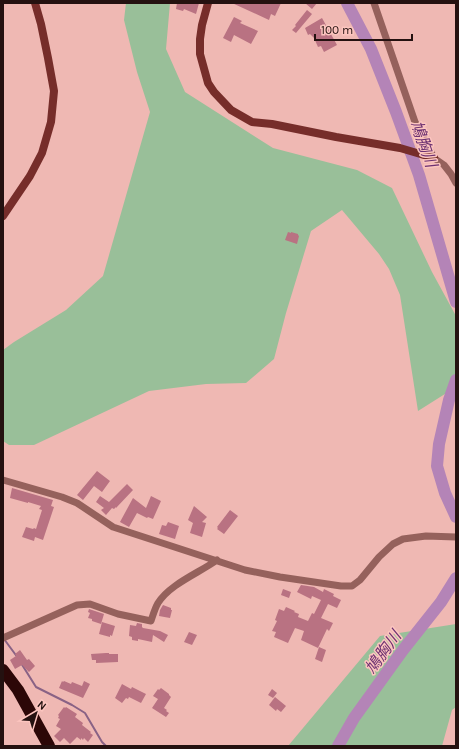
<svg xmlns="http://www.w3.org/2000/svg" width="459" height="749" viewBox="0 0 459 749" font-family="Karla,'Noto Sans JP',sans-serif">
<style>
.green{fill:#99bf99}
.lines{fill:none;stroke-linecap:round;stroke-linejoin:round}
.stream{stroke:#896285;stroke-width:2}
.river{stroke:#b484b7;stroke-width:12}
.building{fill:#b97282}
.street{stroke:#95615c;stroke-width:7}
.secondary{stroke:#762d2a;stroke-width:8}
.highway{stroke:#2c0707;stroke-width:12}
.labels{text-anchor:middle;dominant-baseline:central;stroke-width:3;stroke-linejoin:round;paint-order:stroke}
.water-label{font-size:16px;font-style:italic;fill:#6d3171;stroke:#fcc5bf}
</style>
<rect width="100%" height="100%" fill="#efb8b3"/>
<path class="green" d="M126,3H170L166,49L185,92L273,148L357,170L392,188L432,272L456,316V387L418,411L400,295L389,269L379,254L342,210L311,231L286,313L274,359L246,383L206,384L149,391L34,445H9L3,441V350L14,342L66,310L103,276L150,112L137,72L124,20Z
M456,624V707L452,710L442,746H288L380,636Z"/>
<g class="lines">
<path class="stream" d="M4,639L18,658
M21,663L36,687L72,705L85,713L102,742L106,746"/>
<path class="river" d="M347,3L371,49L396,112L419,175L456,302
M456,380L449,400L439,444L437,466L445,493L456,517
M338,746L354,718L403,650L441,602L456,578"/>
</g>
<path class="building" d="M177,3H199L196,14L184,9L183,11L176,9Z
M232,3H281L275,16L271,14L269,20Z
M305,3H317L312,9Z
M307,10L312,14L296,33L292,30L296,26L295,25Z
M234,17L242,21L240,23L258,31L251,44L234,35L231,42L223,38Z
M322,18L337,45L324,52L321,46L318,47L314,38L310,34L308,35L305,28Z
M288,232L291,233V232L298,234V235L299,236L297,244L285,240Z
M97,471L110,481L102,492L94,486L83,500L77,495Z
M127,484L133,490L116,508V507L114,509L112,508L106,515L101,510L104,508L96,502L100,496L109,502Z
M12,488L53,500L51,506L54,507L43,540L35,537L34,541L22,537L26,527L33,529L34,528L36,529L42,510L39,509L41,506L28,502V503L10,498Z
M151,496L161,501L153,519L148,517L147,518L137,513L129,527L120,522L133,498L146,508Z
M194,506L207,517L202,522L206,523L202,537L190,533L193,523L188,520Z
M230,510L238,516L224,534L217,529L218,528L217,527Z
M168,522L179,526L175,539L159,534L162,525L166,526Z
M301,585L314,587L323,592L324,589L334,594L333,596L341,600L337,608L328,604L321,618L333,623L329,631L327,629L318,648L301,640L304,631L295,628L288,643L274,637L276,632L272,631L277,621L275,620L279,609L284,611L286,607L295,611L294,612L299,614L298,617L308,621L312,613L314,614L321,600L312,596L311,599L297,592Z
M283,589L291,592L289,598L281,595Z
M163,605L171,608V610H172L170,618L159,616L160,610Z
M89,609L104,614L101,624L92,621V619L88,618L90,613L88,612Z
M102,622L115,626L112,636L110,635V637L99,634Z
M137,623L142,624V627L143,628L160,631L168,635L164,642L153,635L152,642L138,639V641L132,640V637L129,636L130,625L136,626Z
M189,632L197,635L192,645L184,642Z
M319,647L326,650L322,662L315,659Z
M20,650L27,660L29,659L35,666L29,672L22,665L15,669L10,660L16,656L15,654Z
M106,653H109V654H118V662L96,663V660H92L91,654Z
M62,681L63,682L64,681L71,684L72,682L82,686L84,681L90,684L83,698L59,688Z
M122,684L131,689L132,687L146,694L141,703L129,697L128,699L126,698L122,703L115,698Z
M161,688L169,694V695L171,697L164,708L167,710L166,711L169,713L166,717L152,708L158,699L153,696L158,689L159,690Z
M272,689L277,693L273,698L268,695Z
M275,697L286,706L281,712L277,709L276,711L269,705Z
M64,707L65,708L66,707L77,714L75,717L83,723L82,725L91,732L90,733L93,735L88,742L84,738L83,740L81,738V740L77,737L70,744L64,738L60,742L54,736L61,729L56,726L60,719L58,718L59,716L58,715Z"/>
<g class="lines">
<path class="street" d="M374,3L415,122L434,158L444,165L451,174L456,183
M3,480L62,497L77,503L113,527L245,570L280,577L341,586H352L360,580L379,557L393,544L403,539L426,536L456,537
M3,638L77,605L90,604L118,614L151,621C153,615 155,608 158,603C170,584 199,573 217,560"/>
<path class="secondary" d="M208,3L202,25L200,39V54L208,83L214,92L231,110L252,122L272,124L336,137L400,148L434,158
M3,216L30,176L42,153L51,122L54,91L48,58L41,24L35,3"/>
<path class="highway" d="M3,670L18,690L49,746"/>
</g>
<g class="labels">
<g class="water-label">
<text transform="translate(424 144) rotate(70)">鳩胸川</text>
<text transform="translate(383 652) rotate(-54)">鳩胸川</text>
</g>
</g>
<rect width="459" height="749" fill="none" stroke="#241110" stroke-width="8"/>
<g transform="translate(36 713) rotate(38)" stroke="#fcc5bf" stroke-width="3" paint-order="stroke">
<path d="M0-3L7 15L0 10L-7 15Z" fill="#241110"/>
<text y="-6" font-size="11" font-weight="bold" text-anchor="middle" fill="#241110">N</text>
</g>
<path d="M315 34v6h97v-6" fill="none" stroke="#241110" stroke-width="2"/>
<text x="321" y="34" font-size="12" fill="#241110" stroke="#fcc5bf" stroke-width="3" paint-order="stroke">100 m</text>
</svg>
